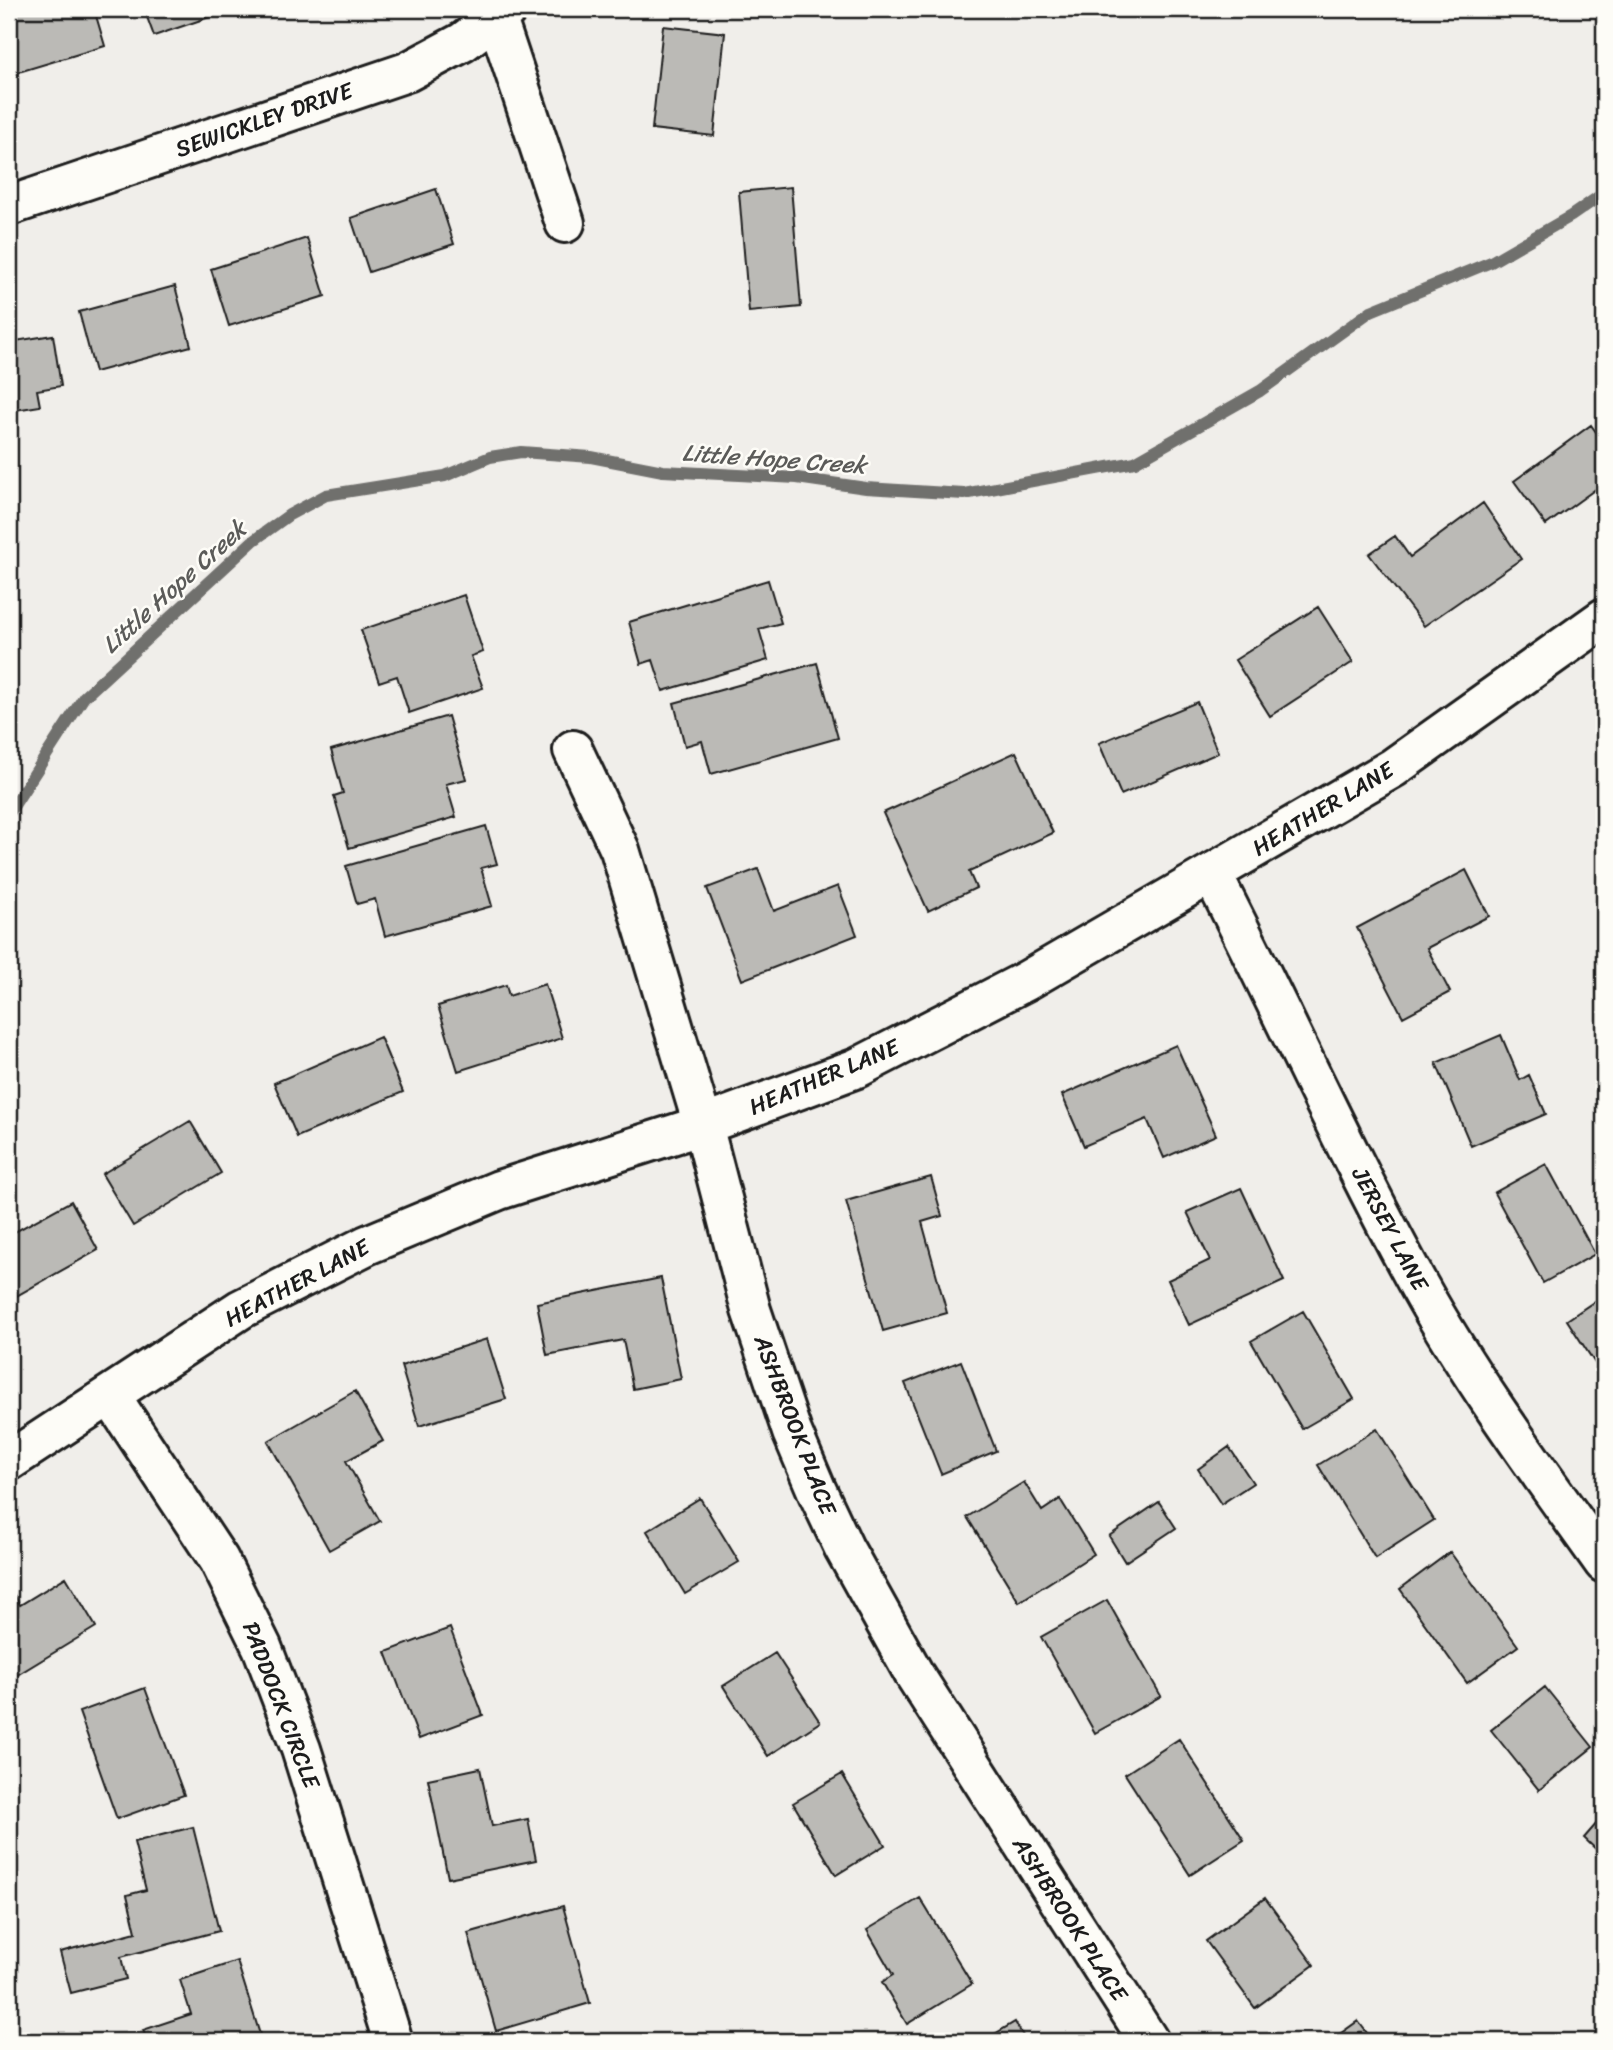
<svg xmlns="http://www.w3.org/2000/svg" width="1613" height="2050" viewBox="0 0 1613 2050" font-family="Sriracha,sans-serif">
<style>
.lines{fill:none;stroke-linecap:round;stroke-linejoin:round}
.stream{stroke:#706f6d;stroke-width:12}
.building{fill:#bbbab6;stroke:#1c1c1c;stroke-width:2}
.minor-casing{stroke:#1c1c1c;stroke-width:44}
.minor{stroke:#fdfcf7;stroke-width:38}
.labels{text-anchor:middle;dominant-baseline:central;stroke-width:5;stroke-linejoin:round;paint-order:stroke}
.street-label{font-size:23px;fill:#1c1c1c;stroke:#fdfcf7}
.water-label{font-size:24px;font-style:italic;fill:#5b5b59;stroke:#fdfcf7}
</style>
<rect width="100%" height="100%" fill="#f0eeea"/>
<filter id="ink" filterUnits="userSpaceOnUse"><feTurbulence type="fractalNoise" baseFrequency=".0143" numOctaves="2"/><feDisplacementMap in="SourceGraphic" scale="14" xChannelSelector="R" yChannelSelector="G"/><feConvolveMatrix kernelMatrix="1 2 1 2 8 2 1 2 1" color-interpolation-filters="sRGB"/></filter>
<g filter="url(#ink)">
<g class="lines">
<path class="stream" d="M9,813L84,697L253,541L289,515L326,495L445,476L490,457L521,452L591,457L663,471L797,478L866,488L964,494L1135,462L1260,391L1371,311L1491,262L1571,216L1604,193"/>
</g>
<path class="building" d="M18,9H94L105,46L9,75V11Z
M144,9H233L154,36Z
M663,26L725,33L714,136L652,129Z
M791,187L801,307L749,312L739,192Z
M436,189L454,244L369,272L351,218Z
M307,238L325,296L229,326L211,269Z
M175,286L191,346L95,372L79,312Z
M53,335L61,386L37,390L40,406L9,411V342Z
M1591,425L1604,443V483L1546,525L1514,481Z
M1483,503L1521,559L1424,626L1369,554L1395,536L1410,557Z
M768,580L781,623L759,629L768,660L663,691L653,660L641,664L629,622Z
M464,595L483,652L471,656L483,688L409,713L397,676L379,682L361,630Z
M1318,607L1353,662L1270,716L1235,660Z
M817,663L838,738L711,774L702,741L685,746L674,703Z
M1197,702L1218,753L1121,795L1099,743Z
M448,716L466,779L446,784L456,817L349,848L334,796L343,793L331,750Z
M1016,752L1053,833L969,872L976,888L928,911L883,813Z
M486,826L497,864L481,868L492,906L385,936L375,899L357,904L346,866Z
M758,869L774,911L838,886L857,935L742,980L707,888Z
M1466,870L1489,916L1427,948L1450,992L1403,1017L1357,928Z
M545,984L562,1038L458,1071L438,1006L506,985L509,996Z
M1501,1035L1520,1080L1529,1075L1546,1114L1471,1146L1436,1063Z
M380,1037L403,1092L297,1137L274,1083Z
M1176,1045L1216,1135L1164,1158L1147,1119L1084,1146L1062,1095Z
M190,1121L221,1173L133,1226L102,1174Z
M1546,1164L1595,1254L1543,1283L1494,1193Z
M931,1177L942,1216L922,1222L947,1313L883,1331L846,1201Z
M1241,1188L1284,1281L1189,1325L1168,1280L1210,1260L1187,1212Z
M71,1201L98,1250L11,1299L9,1235Z
M661,1278L681,1379L633,1389L623,1340L547,1355L537,1303Z
M1604,1295V1377L1567,1320Z
M1303,1311L1354,1399L1302,1429L1251,1341Z
M487,1339L506,1399L419,1426L401,1366Z
M961,1361L996,1451L941,1474L905,1383Z
M355,1391L383,1441L346,1461L380,1521L329,1550L268,1441Z
M1377,1429L1434,1520L1375,1558L1318,1465Z
M1229,1447L1253,1483L1221,1504L1198,1469Z
M1024,1482L1042,1511L1060,1499L1094,1554L1019,1602L967,1517Z
M700,1498L739,1562L685,1594L647,1531Z
M1159,1502L1176,1528L1125,1562L1109,1536Z
M1450,1552L1518,1646L1467,1683L1400,1589Z
M66,1577L96,1627L9,1680V1595L13,1593L20,1605Z
M1107,1600L1161,1696L1095,1733L1041,1637Z
M450,1628L483,1715L419,1739L386,1652Z
M775,1653L820,1722L768,1756L723,1686Z
M1545,1687L1593,1747L1539,1790L1491,1730Z
M145,1688L184,1795L117,1819L79,1712Z
M1179,1739L1244,1840L1190,1875L1125,1774Z
M480,1768L492,1826L528,1819L536,1860L448,1878L428,1779Z
M842,1774L885,1845L836,1875L793,1803Z
M1604,1815V1857L1584,1838Z
M193,1827L219,1931L121,1957L126,1979L71,1993L60,1952L136,1932L127,1895L146,1890L134,1842Z
M920,1898L972,1984L907,2024L882,1982L893,1975L867,1930Z
M1265,1898L1314,1965L1255,2008L1206,1941Z
M563,1906L590,2003L496,2031L468,1933Z
M237,1961L262,2041H147L143,2030L191,2014L180,1980Z
M1358,2021L1373,2041H1330Z
M1015,2022L1026,2041H983Z"/>
<g class="lines">
<defs>
<path id="minor" d="M497,19L565,223
M9,206L407,72L463,42L507,9
M573,750L620,850L703,1125L751,1310L792,1432L817,1491L844,1548L914,1674L1149,2041
M1212,874C1282,1011 1345,1151 1419,1286C1473,1383 1540,1473 1604,1563
M110,1395L219,1560L262,1647L301,1749L393,2041
M9,1461L241,1309L367,1245L499,1190L703,1125L857,1068L1026,981L1393,768L1604,618"/>
</defs>
<use href="#minor" class="minor-casing"/>
<use href="#minor" class="minor"/>
</g>
</g>
<g class="labels">
<g class="street-label">
<text transform="translate(264 120) rotate(-19)">SEWICKLEY DRIVE</text>
<text transform="translate(1323 809) rotate(-31)">HEATHER LANE</text>
<text transform="translate(824 1077) rotate(-23)">HEATHER LANE</text>
<text transform="translate(1390 1229) rotate(62)">JERSEY LANE</text>
<text transform="translate(297 1283) rotate(-28)">HEATHER LANE</text>
<text transform="translate(795 1425) rotate(69)">ASHBROOK PLACE</text>
<text transform="translate(281 1705) rotate(69)">PADDOCK CIRCLE</text>
<text transform="translate(1070 1919) rotate(57)">ASHBROOK PLACE</text>
</g>
<g class="water-label">
<text transform="translate(774 459) rotate(4)">Little Hope Creek</text>
<text transform="translate(174 587) rotate(-42)">Little Hope Creek</text>
</g>
</g>
<rect width="1613" height="2050" fill="none" stroke="#fdfcf7" stroke-width="35"/>
<rect x="18" y="18" width="1578" height="2015" fill="none" stroke="#1c1c1c" stroke-width="2.5" filter="url(#ink)"/>
</svg>
